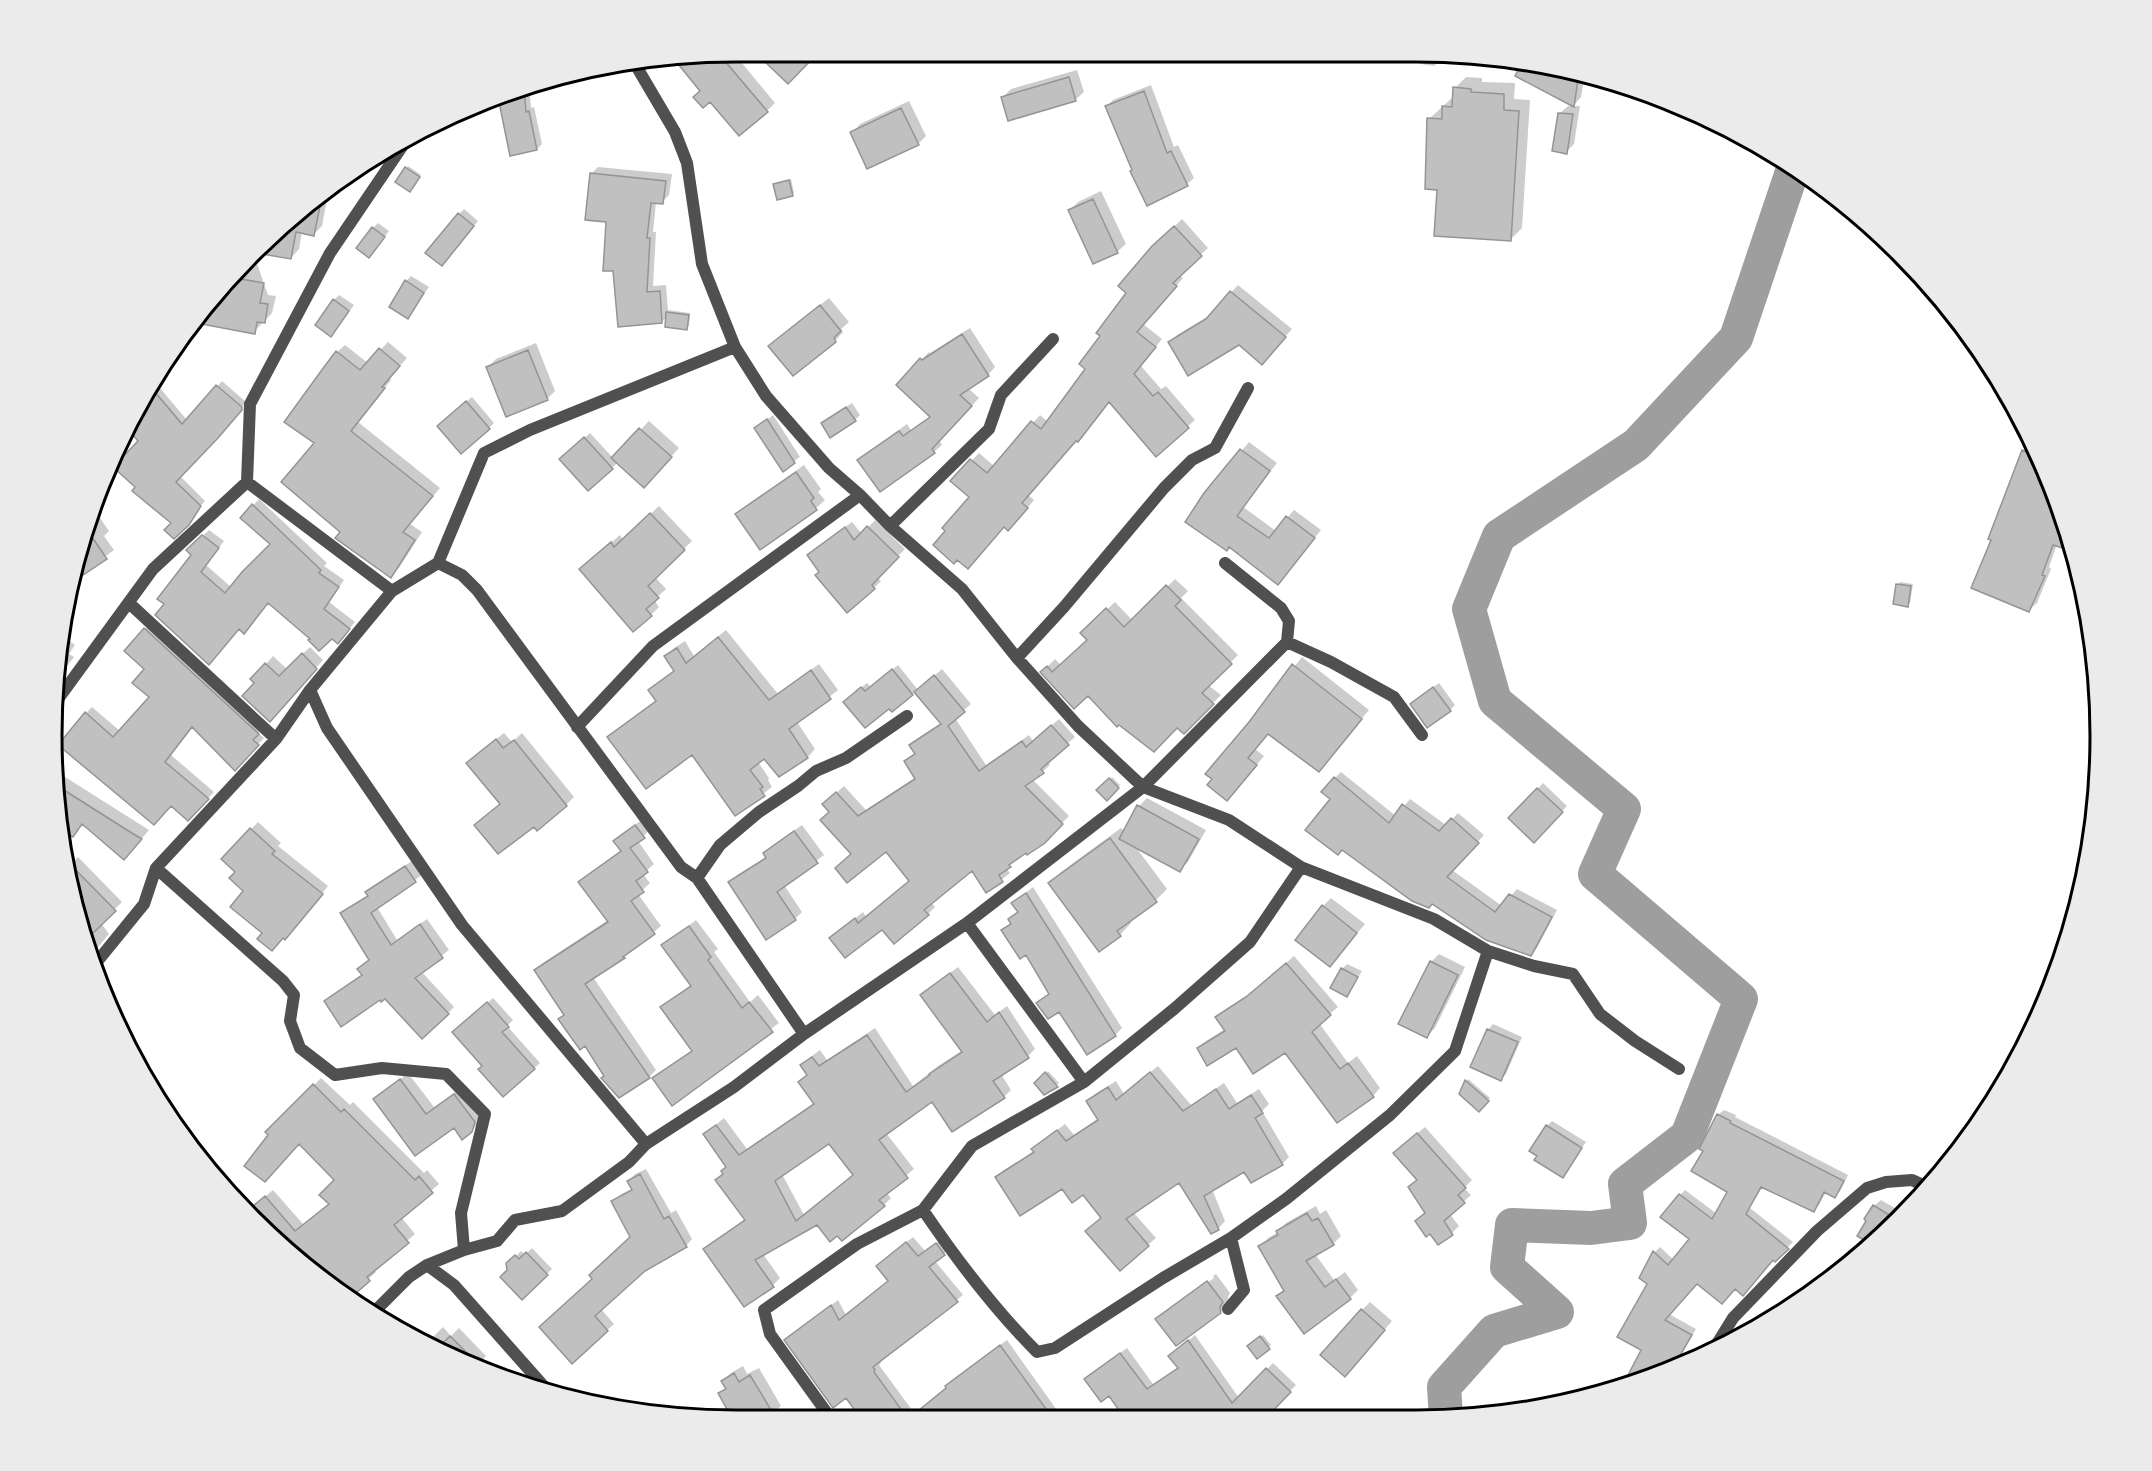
<svg xmlns="http://www.w3.org/2000/svg" width="2152" height="1471" viewBox="0 0 2152 1471" font-family="'Asap Condensed',sans-serif">
<style>
.shadow{fill:#0003;fill-rule:evenodd}
.lines{fill:none;stroke-linecap:round;stroke-linejoin:round}
.river{stroke:#9e9e9e;stroke-width:34}
.building{fill:#c0c0c0;stroke:#949494;stroke-width:1.5;fill-rule:evenodd}
.street{stroke:#505050;stroke-width:12}
.rim{fill:none;stroke:#000;stroke-width:3}
</style>
<rect width="100%" height="100%" fill="#fff"/>
<path class="shadow" d="M732,51L775,103L767,111L702,90L675,59Z
M1423,52L1441,53L1440,60L1434,66L1421,64Z
M1524,62L1550,64L1585,74L1581,97L1574,105Z
M1077,70L1084,92L1075,100L1003,97L1011,89Z
M1466,77L1482,78V82L1515,83L1514,99L1530,100L1522,228L1511,239L1438,189L1429,119L1454,96L1455,88Z
M529,85L531,108L534,107L542,144L537,149L501,106H496L495,98Z
M1151,85L1174,147L1178,145L1194,178L1187,184L1133,169L1107,106L1113,100Z
M909,101L926,136L918,144L852,133L860,124Z
M1568,106H1580L1574,144L1566,152L1559,114Z
M408,166L421,175L412,188L406,168Z
M598,167L672,174L669,195L662,202H656L653,232H656L653,286L666,285L668,310L690,313L689,326L687,328L667,316L662,322L608,221L591,174Z
M791,179L794,193L792,195L775,184Z
M1101,191L1126,244L1117,252L1070,210L1078,202Z
M325,193L328,194L322,226L314,234L302,232L299,249L291,258L259,251Z
M464,209L478,221L447,259L459,214Z
M1182,219L1208,248L1179,275L1183,278L1143,324L1162,339L1141,366L1161,389L1166,386L1195,420L1156,454L1110,401L1085,433L1078,440L1077,439L1028,495L1034,500L1016,522L971,497L953,481L979,453L994,466L1040,415L1048,422L1087,369L1102,336L1153,247Z
M378,223L389,231L374,251L373,228Z
M254,255L268,295L276,296L272,313L254,332L205,306L221,284Z
M411,276L429,287L408,317L406,281Z
M1238,285L1292,329L1269,355L1239,343L1170,342L1177,335L1212,314Z
M339,295L354,305L336,330L334,300Z
M829,298L849,322L841,329L843,332L835,341L778,338Z
M970,328L995,367L988,375L968,388L979,398L939,440L942,445L934,452L880,490L859,460L867,453L907,424L911,430L931,416L898,385L929,352L930,353Z
M388,342L407,358L389,378L391,380L358,422L440,488L410,524L422,532L399,568L391,576L342,531L316,443L337,352L345,345L368,363Z
M536,343L555,391L547,399L488,367L496,359Z
M154,381L187,420L222,381L246,402L222,431L180,476L205,501L178,532L174,523L137,487L140,441L127,425L143,393Z
M472,397L494,423L489,428L444,420Z
M852,403L860,415L855,420L823,423Z
M773,415L800,457L783,469L756,428Z
M649,421L679,448L652,478L618,462L612,468L567,454L590,433L613,458Z
M1249,442L1277,463L1243,507L1276,531L1294,510L1321,530L1278,583L1230,546L1206,494Z
M2031,443L2049,474L2072,550L2057,544L2049,567L2051,569L2037,603L2029,610L1993,539L2023,451Z
M804,465L821,489L818,492L825,500L816,508L761,547L737,515L746,506Z
M259,499L327,563L324,566L344,580L329,602L355,622L344,635L312,638L269,602L239,628L166,604L193,555L188,550L209,530L224,541L206,565L231,587L272,544L242,518Z
M659,506L692,541L655,577L666,589L654,600L659,607L651,615L590,561L620,535L623,540Z
M94,509L109,531L104,536L114,550L75,579Z
M875,520L905,549L877,577L881,581L874,588L821,572L809,555L816,548L852,522L862,534Z
M1175,579L1188,591L1181,598L1238,655L1208,685L1221,695L1184,732L1177,726L1088,693L1042,672L1055,659L1061,665L1089,640L1082,633L1115,602L1133,621Z
M1900,582L1913,584L1910,603L1907,605L1898,584Z
M151,623L264,727L258,733L264,738L235,769L193,726L171,755L214,792L188,819L86,713L92,707L120,731L152,697L146,669L145,629Z
M726,630L778,694L819,664L838,690L797,722L815,749L808,757L780,775L764,757L758,762L769,778L768,780L772,787L736,814L693,753L617,730L657,700L650,691L675,670L666,656L674,648L685,641L694,656Z
M60,634L75,645L69,654L74,657L54,682L57,646Z
M310,647L323,660L277,712L257,683L266,664L273,656L287,669Z
M1302,657L1369,710L1319,770L1268,732L1255,749L1264,756L1235,791L1250,723Z
M898,665L918,690L942,669L971,704L955,718L986,765L1029,735L1033,741L1059,719L1075,737L1048,761L1050,765L1033,780L1069,816L1044,841L1017,859L1006,868L1010,873L987,891L972,868L931,902L935,907L928,914L882,928L831,938L863,912L866,917L911,880L886,850L853,854L831,811L824,804L844,786L866,810L916,777L906,762L916,753L911,745L918,738L942,723L915,691L892,710L889,707L850,697L867,683L871,687Z
M1439,683L1455,705L1450,710L1417,699Z
M504,733L512,742L522,733L574,797L566,805L501,803L476,755Z
M54,770L149,830L132,850L83,824L73,835L60,827Z
M1341,772L1396,816L1410,799L1446,825L1458,813L1484,835L1452,870L1502,906L1517,889L1557,910L1537,948L1531,955L1332,799L1335,778Z
M1112,777L1120,785L1107,799L1099,790Z
M1543,783L1567,806L1534,840L1510,818Z
M1147,798L1206,830L1188,862L1179,870L1135,846L1167,889L1156,900L1129,920L1131,923L1120,935L1099,950L1050,883L1061,872L1121,828L1124,831L1139,806Z
M643,819L651,829L638,841L654,864L643,874L650,883L638,894L661,926L624,957L593,977L656,1070L649,1077L605,1075L585,1044L560,1019L565,1014L536,970L543,963L608,920L580,882L622,850V834Z
M258,822L281,843L278,846L328,886L292,931L264,932L237,872L223,859Z
M802,825L824,855L784,885L802,912L795,919L730,882L737,875L767,856L765,854L772,846Z
M78,857L122,902L101,923L109,934L93,953L65,870Z
M412,861L422,875L377,907L397,940L427,919L449,950L421,971L454,1007L448,1013L386,997L326,1001L363,974L371,959L342,913L349,907L369,895L367,892L373,886Z
M1033,887L1122,1028L1115,1035L1059,1010L1038,1003L1050,993L1026,953L1003,931L1012,922L1009,919L1019,911L1013,903Z
M1331,898L1365,924L1330,965L1323,906Z
M696,920L718,949L714,952L750,1002L758,995L779,1023L672,1104L654,1078L692,1050L662,1007L692,984L663,946Z
M1439,954L1465,967L1435,1028L1426,1037L1431,962Z
M1294,956L1338,1007L1319,1023L1348,1063L1357,1056L1380,1088L1373,1096L1286,1051L1237,1046L1199,1048L1206,1041L1225,1029L1217,1017L1225,1010L1255,990Z
M1347,964L1362,971L1347,995L1342,969Z
M958,967L995,1015L1007,1006L1035,1049L1028,1056L1001,1074L1011,1090L1004,1097L933,1100L886,1133L914,1169L886,1192L891,1198L884,1205L818,1223L763,1254L780,1278L773,1285L705,1249L746,1218L724,1173L728,1166L705,1134L724,1118L747,1149L815,1102L800,1082L808,1074L802,1065L809,1058L820,1050L827,1060L875,1028L913,1086L938,1066L963,1050L922,995ZM830,1142L855,1174L804,1215L782,1174Z
M493,998L513,1020L507,1026L540,1063L503,1095L460,1027Z
M1493,1024L1522,1037L1506,1074L1501,1079L1488,1030Z
M1158,1066L1191,1105L1224,1083L1237,1103L1259,1089L1269,1104L1262,1111L1289,1157L1282,1164L1245,1169L1212,1189L1225,1221L1218,1229L1180,1181L1133,1212L1156,1238L1120,1269L1102,1217L1084,1192L1062,1187L997,1177L1004,1170L1035,1151L1033,1149L1041,1142L1065,1124L1074,1135L1099,1118L1088,1101L1095,1094L1116,1081L1124,1094Z
M1048,1071L1059,1083L1045,1093L1036,1083Z
M408,1073L434,1107L462,1087L481,1114L479,1123L471,1131L375,1099Z
M321,1078L350,1105L353,1102L424,1173L427,1170L439,1184L401,1217L415,1234L374,1270L376,1272L348,1298L251,1219L246,1213L273,1190L303,1224L330,1203L336,1180L300,1143L270,1135L267,1132Z
M1468,1079L1490,1098L1479,1110L1460,1094Z
M1724,1110L1736,1115L1735,1117L1848,1175L1840,1191L1835,1196L1826,1192L1819,1205L1813,1210L1763,1186L1750,1208L1793,1242L1775,1260L1773,1259L1735,1287L1697,1282L1669,1314L1696,1329L1676,1364L1627,1381L1643,1349L1649,1283L1641,1278L1655,1252L1660,1247L1674,1260L1691,1239L1680,1195L1685,1190L1717,1214L1729,1192L1705,1151L1718,1115Z
M1552,1121L1586,1142L1562,1176L1547,1126Z
M1425,1127L1472,1180L1464,1188L1471,1195L1450,1214L1459,1226L1452,1233L1431,1231L1417,1221L1426,1212L1418,1179L1402,1146Z
M646,1169L671,1213L676,1210L692,1239L686,1246L644,1270L601,1309L614,1324L572,1362L594,1279L632,1237L613,1202L620,1195L633,1188L629,1181L635,1174Z
M1881,1200L1905,1214L1873,1244L1874,1206Z
M1316,1206L1320,1214L1326,1210L1341,1236L1333,1244L1315,1254L1334,1280L1345,1272L1358,1290L1350,1298L1278,1296L1285,1290L1260,1247L1268,1238L1278,1232L1286,1223Z
M913,1237L925,1251L943,1238L950,1248L935,1261L963,1295L879,1361L881,1363L879,1365L915,1414L948,1388L947,1386L953,1380L1007,1340L1064,1420H864L846,1396L786,1340L838,1300L846,1315L889,1280L884,1260Z
M532,1248L552,1269L522,1298L509,1271L508,1264L521,1251L525,1255Z
M1216,1274L1230,1293L1228,1297V1303L1220,1312L1157,1319L1214,1278L1213,1276Z
M1824,1275L1833,1279L1813,1291L1818,1281Z
M1370,1302L1392,1321L1353,1366L1362,1310Z
M443,1327L451,1336L459,1328L486,1356L474,1368L427,1343Z
M1195,1335L1239,1398L1273,1363L1296,1385L1262,1420H1127L1110,1394L1086,1379L1127,1348L1153,1384L1179,1367L1177,1350Z
M1263,1335L1271,1345L1269,1347L1251,1344Z
M743,1366L747,1374L759,1368L781,1406L764,1420L720,1394L726,1387L723,1381L731,1373Z"/>
<g class="lines">
<path class="river" d="M1446,1417L1444,1387L1494,1331L1557,1312L1507,1267L1512,1225L1591,1228L1630,1223L1625,1184L1687,1136L1741,999L1595,874L1624,809L1495,701L1469,609L1499,536L1636,445L1736,338L1793,169"/>
</g>
<path class="building" d="M772,51H820L788,84L763,60Z
M718,53L768,112L739,136L710,102L703,108L693,97L700,91L674,59Z
M1523,61L1579,72L1574,107L1515,76Z
M1069,77L1076,101L1008,121L1001,97Z
M524,87L526,112L529,111L537,150L510,156L498,97Z
M1453,87L1471,89V92L1504,94V110L1519,111L1511,241L1434,236L1437,190L1425,189L1427,118L1442,119V106L1452,107Z
M1144,91L1167,153L1171,151L1188,186L1147,206L1130,171L1132,170L1105,106Z
M901,108L919,145L867,169L850,132Z
M1558,113L1573,114L1567,154L1552,151Z
M405,167L420,177L410,192L395,182Z
M590,173L666,181L663,204L651,203L647,238H650L647,292L660,291L662,323L618,327L613,271H603L606,222L585,220Z
M789,180L793,196L777,200L773,184Z
M322,196L314,236L296,232L291,259L256,253Z
M1093,199L1118,253L1093,264L1068,210Z
M458,213L474,226L442,266L425,253Z
M1174,226L1202,256L1173,283L1177,286L1137,332L1156,347L1134,374L1153,396L1158,392L1189,428L1156,457L1109,402L1078,442L1076,441L1022,503L1028,508L1008,531L1004,527L968,569L957,560L954,564L933,545L945,531L942,528L969,497L950,481L970,459L987,473L1031,421L1041,429L1085,369L1079,364L1100,336L1096,333L1126,293L1118,286L1152,246Z
M372,227L385,237L369,258L356,248Z
M229,277L264,283L260,303L268,304L265,323L257,322L255,334L201,324L203,309L221,284Z
M405,280L424,293L408,319L389,307Z
M1230,291L1286,337L1262,365L1239,345L1188,376L1168,342L1206,319Z
M333,299L349,311L331,337L315,325Z
M820,305L841,331L834,338L836,342L793,376L768,346Z
M666,312L689,315L687,330L665,327Z
M962,334L989,376L960,395L972,406L932,449L935,453L880,492L857,460L899,431L903,436L930,417L896,385L920,358L922,360Z
M379,348L400,366L382,387L385,388L351,431L433,496L403,532L415,540L391,578L335,538L340,532L281,482L314,443L284,422L324,367L336,351L360,370Z
M528,350L548,400L506,417L486,367Z
M149,385L182,424L216,385L242,407V410L218,438L176,482L201,506L189,525L174,539L164,530L171,523L132,491L135,487L113,467L138,441L126,427Z
M466,401L490,429L461,454L437,426Z
M846,407L856,421L830,438L821,423Z
M767,419L795,463L783,472L754,428Z
M639,428L672,457L644,488L611,458Z
M584,437L613,469L588,491L559,459Z
M1240,449L1270,471L1237,516L1269,538L1286,516L1315,538L1278,585L1229,547L1227,551L1185,522L1204,493Z
M2022,450L2040,457L2049,474L2072,551L2053,545L2042,575L2045,576L2029,612L1971,588L1991,540L1988,539Z
M796,472L814,498L811,501L817,510L760,550L735,514Z
M252,504L321,570L319,573L339,587L324,609L350,629L338,644L332,639L319,651L308,640L310,639L268,603L244,634L239,629L209,665L155,615L164,604L157,599L191,555L186,550L202,535L219,548L201,572L225,593L242,572L270,544L240,518Z
M650,513L685,550L648,586L659,598L646,609L652,616L633,632L579,569L611,542L614,547Z
M867,526L899,557L872,585L875,589L847,613L815,575L819,572L807,555L845,527L854,540Z
M88,531L107,559L74,581Z
M1896,584L1911,586L1908,607L1893,604Z
M1166,585L1181,600L1175,606L1232,664L1202,693L1214,704L1184,734L1177,728L1154,752L1119,725L1117,727L1088,696L1074,709L1040,672L1047,666L1052,672L1087,640L1080,633L1106,608L1124,627Z
M144,628L259,734L253,740L259,745L235,771L192,727L165,762L209,799L188,821L171,806L154,825L58,745L85,712L113,737L149,697L132,683L144,669L124,651Z
M718,637L769,700L811,670L831,699L789,729L808,758L779,777L764,759L750,770L763,787L760,789L765,796L735,816L692,755L646,789L607,737L656,701L648,690L674,671L664,656L677,648L686,663Z
M302,653L317,669L270,722L242,696L254,683L250,679L265,663L279,676Z
M1292,664L1362,719L1319,772L1268,734L1248,758L1257,765L1227,801L1207,785L1212,779L1205,774L1249,722Z
M892,669L913,695L892,712L889,709L865,728L843,702L861,687L865,691Z
M934,675L965,712L948,726L979,771L1022,741L1026,747L1051,725L1069,745L1041,769L1044,773L1025,786L1063,824L1045,843L1027,855L1026,853L1009,865L1011,867L999,875L1003,882L986,893L972,871L924,910L929,915L894,944L882,930L845,958L829,938L855,918L858,923L909,881L886,852L847,883L835,868L851,854L820,820L829,812L822,804L836,792L858,816L915,779L904,761L915,754L909,745L941,724L914,692Z
M1433,687L1451,711L1427,728L1410,704Z
M496,739L503,748L514,740L567,806L537,831L534,827L498,854L474,825L500,804L466,763Z
M1334,777L1389,823L1402,804L1439,831L1451,818L1479,843L1447,877L1495,912L1509,894L1552,917L1531,956L1486,940L1432,904L1429,908L1412,901L1342,850L1338,855L1305,830L1330,799L1321,792Z
M1109,778L1119,788L1107,801L1096,790Z
M56,785L127,830L142,839L124,860L82,824L73,837L60,829Z
M1537,788L1563,812L1534,843L1508,818Z
M1137,805L1199,839L1180,872L1119,839Z
M635,825L645,838L630,848L648,872L636,881L644,892L631,901L655,934L623,957L625,958L585,984L650,1078L619,1098L601,1078L604,1076L585,1046L580,1050L558,1019L564,1015L534,970L608,922L578,882L621,851L613,841Z
M250,828L275,851L272,854L323,894L285,940L283,938L272,951L257,939L262,933L230,907L243,891L229,878L235,872L221,859Z
M794,831L818,863L777,892L796,920L766,940L728,882L766,858L763,853Z
M1110,838L1157,902L1117,931L1121,936L1099,952L1048,883Z
M63,857L116,911L88,938L64,869Z
M405,866L416,882L371,913L391,945L420,924L443,958L415,978L449,1014L422,1039L385,999L381,1002L380,1000L341,1027L324,1001L362,975L357,969L369,960L340,913L368,896L365,892Z
M1026,893L1116,1036L1087,1055L1059,1012L1048,1019L1036,1003L1049,994L1026,955L1020,959L1001,930L1011,924L1008,919L1018,912L1011,903Z
M1322,905L1357,933L1330,967L1295,940Z
M689,926L711,957L708,960L742,1008L749,1002L773,1032L672,1106L652,1078L692,1051L660,1007L691,986L661,945Z
M1430,961L1458,975L1427,1038L1398,1024Z
M1286,963L1331,1015L1312,1032L1340,1069L1348,1063L1374,1097L1337,1123L1285,1053L1253,1074L1236,1048L1207,1066L1197,1048L1225,1031L1215,1017L1246,997Z
M1341,968L1358,977L1347,997L1330,988Z
M950,973L987,1022L999,1012L1029,1058L993,1081L1005,1098L952,1132L932,1102L879,1140L908,1178L879,1200L885,1206L842,1241L837,1236L830,1242L817,1225L755,1260L774,1287L744,1307L703,1249L745,1220L715,1180L723,1174L721,1171L726,1167L703,1134L716,1125L739,1155L814,1104L798,1082L807,1075L800,1065L812,1057L819,1066L867,1035L906,1092L930,1075L929,1074L962,1052L920,995ZM829,1144L853,1175L796,1221L775,1181Z
M487,1002L509,1027L502,1032L535,1069L503,1097L478,1069L482,1066L452,1032Z
M1487,1029L1518,1042L1501,1081L1470,1067Z
M1045,1072L1058,1087L1044,1095L1034,1083Z
M1150,1072L1183,1111L1216,1089L1229,1109L1251,1095L1263,1113L1255,1118L1283,1165L1251,1183L1244,1172L1204,1196L1219,1230L1211,1234L1179,1183L1126,1219L1149,1246L1120,1271L1085,1231L1101,1218L1083,1195L1072,1203L1062,1189L1020,1216L995,1177L1034,1152L1031,1149L1057,1130L1066,1141L1098,1120L1086,1101L1108,1087L1116,1100Z
M400,1079L426,1114L454,1094L475,1122L472,1132L462,1140L454,1128L415,1156L373,1099Z
M1465,1080L1489,1101L1479,1112L1459,1094Z
M313,1084L341,1112L344,1109L415,1180L419,1176L433,1193L394,1225L409,1243L367,1277L370,1281L349,1299L251,1219L246,1212L265,1196L295,1231L329,1204L319,1195L334,1180L299,1144L265,1182L244,1166L268,1135L265,1132Z
M1717,1114L1731,1121L1730,1123L1844,1181L1835,1198L1824,1192L1814,1212L1761,1187L1746,1214L1789,1249L1775,1262L1773,1260L1743,1296L1735,1289L1722,1304L1697,1284L1665,1320L1692,1335L1675,1364L1625,1381L1641,1350L1617,1337L1647,1284L1639,1278L1653,1251L1668,1265L1689,1239L1660,1217L1679,1194L1712,1219L1727,1192L1691,1171L1703,1151L1699,1149Z
M1546,1125L1582,1148L1563,1178L1534,1160L1537,1156L1529,1151Z
M1417,1133L1466,1188L1458,1195L1465,1203L1444,1221L1453,1235L1438,1245L1430,1234L1426,1237L1415,1221L1425,1213L1408,1187L1417,1180L1393,1153Z
M640,1174L664,1219L669,1216L687,1247L645,1271L595,1316L608,1331L572,1364L539,1327L592,1279L589,1275L630,1237L611,1201L632,1190L627,1181Z
M1873,1205L1899,1221L1872,1245L1857,1236L1866,1221L1864,1219Z
M1307,1213L1312,1221L1318,1218L1334,1245L1306,1261L1325,1287L1336,1279L1351,1299L1304,1334L1276,1296L1284,1291L1258,1246L1278,1235L1276,1231Z
M906,1242L918,1256L936,1243L945,1255L929,1267L958,1302L873,1367L875,1370L874,1372L908,1419L946,1388L945,1386L1000,1345L1054,1420H862L846,1398L833,1408L784,1340L831,1305L839,1320L888,1281L876,1266Z
M526,1252L548,1275L522,1300L500,1277L507,1270L506,1263L515,1255L519,1259Z
M1207,1281L1223,1302L1220,1307L1221,1313L1176,1346L1155,1319Z
M1361,1309L1385,1330L1345,1377L1320,1355Z
M450,1336L483,1369L482,1371L437,1349Z
M1260,1336L1270,1349L1257,1359L1247,1346Z
M1188,1340L1232,1403L1266,1368L1291,1392L1264,1420H1126L1109,1396L1101,1402L1084,1379L1120,1353L1147,1389L1178,1368L1168,1356Z
M734,1373L739,1382L750,1375L777,1420H733L718,1393L726,1389L721,1381Z"/>
<g class="lines">
<path class="street" d="M635,64L675,132L687,163L702,264L735,347L766,396L829,468L860,495L890,526L962,589L1017,658L1078,726L1143,787L1229,820L1301,867L1434,919L1488,951L1534,966L1573,974L1600,1014L1635,1041L1679,1069
M247,482L392,591
M890,526L989,429L1001,395L1053,339
M1225,563L1281,608L1289,621L1287,642L1331,662L1394,697L1422,735
M129,603L276,739
M1017,658L1064,607L1164,488L1192,460L1215,448L1248,388
M310,690L327,728L462,925L646,1144
M53,706L153,569L247,482L250,404L330,253L410,135
M577,727L653,646L860,495
M156,868L283,981L294,995L290,1021L300,1048L335,1075L382,1068L446,1074L485,1114L461,1213L464,1250
M697,878L720,845L759,812L798,786L816,771L846,758L907,716
M96,963L144,904L156,868L276,739L310,690L392,591L438,563L484,453L530,430L735,347
M804,1034L967,923
M1084,1082L967,923L1143,787L1287,642
M923,1210C957,1260 994,1309 1037,1352L1055,1348L1163,1278L1231,1238L1286,1199L1390,1115L1455,1051L1488,951
M427,1265L454,1285L548,1391
M1228,1309L1244,1290L1231,1238
M372,1314L409,1277L427,1265L464,1250L497,1241L515,1220L562,1211L629,1162L646,1144L734,1087L804,1034L697,878L681,867L477,590L462,575L438,563
M1712,1352L1733,1318L1817,1231L1867,1188L1886,1182L1912,1180L1927,1187
M832,1420L770,1334L764,1310L857,1244L923,1210L972,1146L1084,1082L1174,1009L1250,942L1301,867"/>
</g>
<path d="M0 0H2152V1471H0ZM736 62H1416A674 674 0 0 1 2090 736V736A674 674 0 0 1 1416 1410H736A674 674 0 0 1 62 736V736A674 674 0 0 1 736 62Z" fill="#ebebeb" fill-rule="evenodd"/>
<path class="rim" d="M736 62H1416A674 674 0 0 1 2090 736V736A674 674 0 0 1 1416 1410H736A674 674 0 0 1 62 736V736A674 674 0 0 1 736 62Z"/>
</svg>
